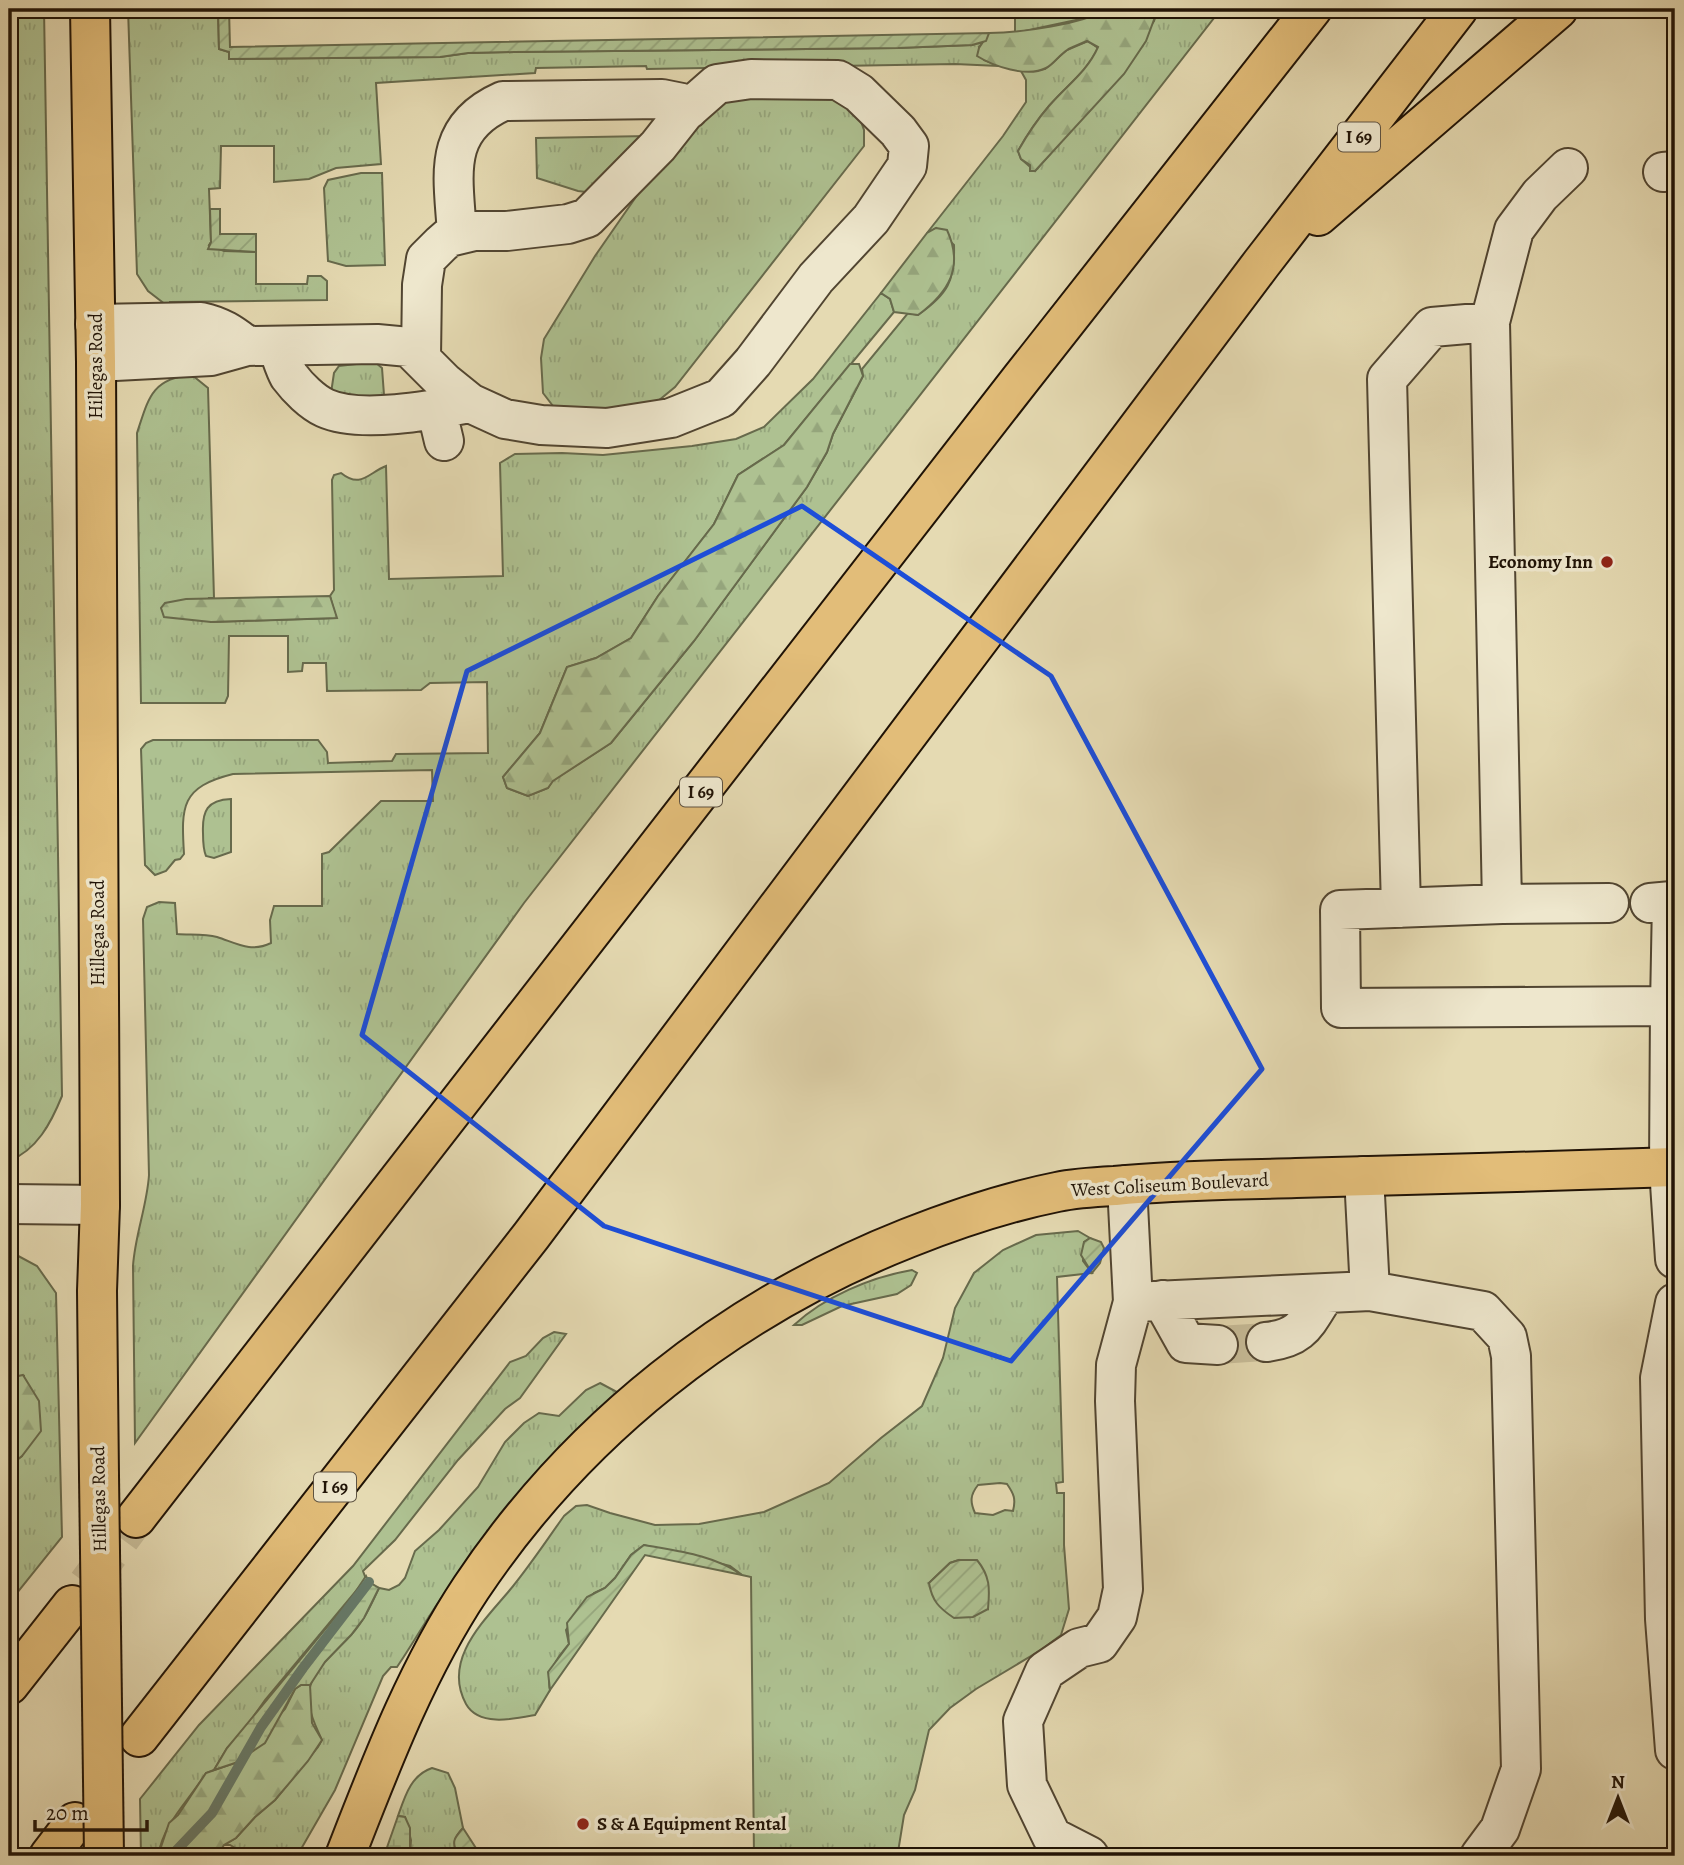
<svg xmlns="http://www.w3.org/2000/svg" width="1684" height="1865" viewBox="0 0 1684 1865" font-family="Alegreya,serif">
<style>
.grass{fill:url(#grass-tufts);stroke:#676a4c;stroke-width:2;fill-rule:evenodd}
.forest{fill:url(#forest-firs);stroke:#676a4c;stroke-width:2}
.wetland{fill:url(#wetland-marsh);stroke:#676a4c;stroke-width:2}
.garden{fill:url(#garden-furrows);stroke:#676a4c;stroke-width:2}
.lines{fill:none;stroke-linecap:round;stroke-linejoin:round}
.stream{stroke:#677866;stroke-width:10}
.minor-tunnel{stroke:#c7bc98;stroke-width:38;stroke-dasharray:38 19;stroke-linecap:butt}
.highway-tunnel{stroke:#c7bc98;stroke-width:38;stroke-dasharray:38 19;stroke-linecap:butt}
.minor-casing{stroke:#514531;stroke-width:42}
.major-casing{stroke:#201306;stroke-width:42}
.highway-casing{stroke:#201306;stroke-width:42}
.minor{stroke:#eee7cd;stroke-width:38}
.major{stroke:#e2bd79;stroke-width:38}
.highway{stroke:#e2bd79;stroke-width:38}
.major-bridge-casing{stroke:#201306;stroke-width:42;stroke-linecap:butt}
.major-bridge{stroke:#e2bd79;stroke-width:38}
.marked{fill:none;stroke:#1d4ed8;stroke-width:5;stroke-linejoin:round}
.poi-dot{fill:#8f2418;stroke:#eee7cd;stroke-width:2.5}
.labels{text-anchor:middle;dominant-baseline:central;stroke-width:7;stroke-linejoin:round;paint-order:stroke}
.shield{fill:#eee7cd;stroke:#5e5342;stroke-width:2}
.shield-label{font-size:18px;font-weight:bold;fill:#201306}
.street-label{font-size:19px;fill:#201306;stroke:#eee7cd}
.poi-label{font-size:19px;font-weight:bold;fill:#201306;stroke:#eee7cd;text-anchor:end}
</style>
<defs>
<pattern id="grass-tufts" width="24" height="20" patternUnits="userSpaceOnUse" patternTransform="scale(1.75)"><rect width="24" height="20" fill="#aec191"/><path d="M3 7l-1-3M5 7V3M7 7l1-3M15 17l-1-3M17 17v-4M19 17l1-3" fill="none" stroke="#95a57c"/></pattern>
<pattern id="forest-firs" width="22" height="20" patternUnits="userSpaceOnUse" patternTransform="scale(1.75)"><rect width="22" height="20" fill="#aec191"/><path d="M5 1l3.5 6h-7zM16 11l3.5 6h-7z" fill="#95a57c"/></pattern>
<pattern id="wetland-marsh" width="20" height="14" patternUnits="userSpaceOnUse" patternTransform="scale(1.75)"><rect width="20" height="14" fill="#aec191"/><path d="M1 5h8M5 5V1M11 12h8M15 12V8" fill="none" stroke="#95a57c"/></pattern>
<pattern id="garden-furrows" width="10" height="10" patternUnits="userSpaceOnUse" patternTransform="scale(1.75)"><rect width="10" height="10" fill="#aec191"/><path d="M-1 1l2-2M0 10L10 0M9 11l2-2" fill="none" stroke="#95a57c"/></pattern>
</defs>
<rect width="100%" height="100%" fill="#e5dab2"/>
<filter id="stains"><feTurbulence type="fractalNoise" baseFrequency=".00286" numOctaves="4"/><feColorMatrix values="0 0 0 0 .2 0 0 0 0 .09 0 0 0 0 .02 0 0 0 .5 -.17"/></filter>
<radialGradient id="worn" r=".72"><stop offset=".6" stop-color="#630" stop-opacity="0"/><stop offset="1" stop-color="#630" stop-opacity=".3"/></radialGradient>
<path class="grass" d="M9,9H44L62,1096C51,1123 37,1150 9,1161Z
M128,9H218L219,49L229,52L230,59L440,57L468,53L514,52L898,48L972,45L986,41L979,47L984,60L999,66L955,64L647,69L646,66L536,68L535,73L376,83L381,164L336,168L309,179L274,182V146H221L220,188L209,189L211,242L209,245L224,251L256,252V284H307L308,276H321L327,281V300L170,302V308L148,291L137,274Z
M1015,9H1110L1095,16L1015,33Z
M1158,9H1221L524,903L135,1443L133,1266C135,1235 147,1206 149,1175L143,919L147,907L159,902L175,903L177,934C190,935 205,934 217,937C236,943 251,953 271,943L270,920L274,906H322V854L329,852L381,801H433L432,770L233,774C181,787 181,806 184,854L180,859L175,860L166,871L155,875L145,865L141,749L146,743L153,740H318L327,752L328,763L392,761L396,754L488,753L487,682L430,683L421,690L327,691L326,663H303L302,671L288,672V636H229L228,696L225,703H141L137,433C148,400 151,378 192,375L208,388L214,598H209L211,622L336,618L330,596L334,590L332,480L334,475L341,473C361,489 368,473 386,466L389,579L503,576L500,463L515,454L562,453L603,455L692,446L736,439L764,427L813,379L881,293L890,299L894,312L784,445L738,475L714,524L658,596L631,638L596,658L567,667L540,733L503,777L507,788L528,796L548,788L552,781L611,743L694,641L807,487L827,452L833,434L863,376L862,369L908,313L918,315C948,294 955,281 954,245L936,228L927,233L1003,136L1026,102V80L1021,71L1045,69L1067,50L1088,41L1098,48C1087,72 1066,86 1049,106C1037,120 1027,135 1018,151L1021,159L1035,171L1093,106L1154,21Z
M759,91L842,100L859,116L864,130V146L675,387L658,401L575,414L553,406L543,393L541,358L544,339L595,256L647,181L716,104Z
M647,136L594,193L578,191L537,178L536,138Z
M361,173H382L385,265L346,266L328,261L324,188L328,180Z
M365,363H376L382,368L384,395L371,401L331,393L334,373L339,366Z
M231,799V852L214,858L206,856C203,849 203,841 203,833C202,811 207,800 231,799Z
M1078,1231L1090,1238L1084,1242L1083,1261L1092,1273L1057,1277L1063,1482L1056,1483L1057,1493H1064V1545L1069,1609L1061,1635L1041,1650L976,1689L950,1708L929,1730L915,1790L904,1815L898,1852L900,1856H754L751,1577L742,1575L730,1566L644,1545L631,1555L615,1578L605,1588L594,1593L566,1630L569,1644C558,1657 546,1672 550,1690L535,1715C514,1719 479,1727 466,1704C442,1660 484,1621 509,1591C529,1567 546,1541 564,1516L576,1506L587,1505L610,1513L655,1525L699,1524L764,1512L829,1483L881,1438L922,1406L943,1358L955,1308L974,1273L1003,1250L1036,1235ZM1000,1483L1007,1484C1014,1494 1016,1499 1013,1511L1005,1510L993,1515L975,1513C970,1502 970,1495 978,1485ZM959,1560L988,1585V1609L929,1583L950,1563Z
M9,1251L37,1266L56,1293L62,1537L9,1603V1466L22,1456L24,1376L9,1378Z
M912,1270L917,1273L911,1285L897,1294L842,1306L802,1325H794C824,1297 871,1277 912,1270Z
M554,1332L566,1334L520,1398L505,1409L458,1460L395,1540L363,1571L366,1579L265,1700L244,1730L227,1748L214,1770L206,1773C188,1802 164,1822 158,1856H141L140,1799L199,1725L353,1566L510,1362L526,1356L543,1338Z
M600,1383L617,1392C556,1454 496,1519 446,1591C429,1615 414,1642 397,1667H391L383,1676L335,1790L297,1856H249L230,1845H224L236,1838L255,1817L275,1800L318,1747L322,1740C314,1723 306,1707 310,1687C314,1668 338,1649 351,1635C364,1621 371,1605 379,1588L389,1590L399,1585L405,1578L415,1551L439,1530L478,1487L505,1442L524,1423L539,1413L559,1416L586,1390Z
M432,1768L448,1773L455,1788L463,1828C454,1838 451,1844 460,1856H410L411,1840L405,1817L398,1816C405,1796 411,1775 432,1768Z"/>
<path class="forest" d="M1110,9H1158L1146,41L1124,74L1035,171H1030V165L1021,159L1018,151C1027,135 1037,120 1049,106C1066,86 1087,72 1098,47L1087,41C1081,44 1073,46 1067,50C1059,55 1054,64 1046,68C1027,78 993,66 977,56L979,48L989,33C1027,32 1076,25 1110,9Z
M936,228L947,230C964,267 949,292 918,315L894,312L890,299L881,293L927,233Z
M850,364H859L863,376L833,434L827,452L807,487L694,641L611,743L553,781L548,788L528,796L507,788L503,777L540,733L567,667L596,658L631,638L658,596L714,524L738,475L784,445Z
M330,596L337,618L211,622L164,617L161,608L165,603L186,599Z
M23,1375L39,1401L41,1431L22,1456L9,1466V1378Z
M301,1685H310L312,1723L322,1740L308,1761L275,1800L255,1817L236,1838L224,1845L217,1856H158L169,1823L178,1815L206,1773L235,1763L285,1709L295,1689Z"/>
<path class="wetland" d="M366,1576L369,1582L379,1588L364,1618L351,1635L325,1662L310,1685H301L295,1689L265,1743L235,1763L214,1770L227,1748L352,1597Z
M398,1816L405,1817L410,1828V1856H384Z"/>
<path class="garden" d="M218,9H229L230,47L989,33L986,41L972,45L898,48L514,52L468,53L440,57L229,59V52L219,49Z
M210,209H220V234H256V252L208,249L211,242Z
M1090,1238L1101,1242L1104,1248L1100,1263L1092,1273L1081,1255L1084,1242Z
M644,1545C677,1551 714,1555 742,1575L645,1555L550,1690L548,1672L569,1644L567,1623L587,1597L605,1588L615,1578L631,1555Z
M959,1560H977C990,1576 990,1588 988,1609L973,1617L954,1618C939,1608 932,1601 929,1583L950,1563Z
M463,1828L481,1856L458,1855C451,1842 454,1838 463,1828Z"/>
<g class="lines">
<path class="stream" d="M172,1855L212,1813L261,1727L303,1668L369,1582"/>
<path class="minor-tunnel" d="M1218,1345L1266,1342"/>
<path class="highway-tunnel" d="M87,1584L136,1518"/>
<defs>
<path id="minor" d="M1568,168L1540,195L1514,230L1490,322L1502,904L1340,910L1341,1008L1670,1006L1669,1168L1675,1259
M1663,172L1675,171
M457,235C454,178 440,129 503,101L662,99L682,103L689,109
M95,324L201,322C220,326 232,334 247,346L211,356L96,362
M247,346L377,344L409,347L444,382L470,403L505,419L541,425L607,428L671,418L721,398L753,362L816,278L871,219L907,166L909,146L898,131L859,93L838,80L751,79L717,84L684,113L658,146L587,218L568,224L507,231H474L449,237L441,244L426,259L422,285L421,357
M277,346C281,355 284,367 289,376C298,388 312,402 325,408C360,424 433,410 470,403
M428,411L439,420L444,441
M1650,903L1672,901L1670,1006H1675
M1502,904L1609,903
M1401,908L1387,379L1432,327L1490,322
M1364,1176L1370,1291
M9,1204L100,1205
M1162,1300L1186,1343L1218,1345
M1133,1302L1370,1291L1483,1311L1507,1337L1511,1356L1521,1769L1500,1829L1480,1856
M1675,1303L1660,1378L1665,1619L1675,1750
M1266,1342C1303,1338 1306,1323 1325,1294
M1089,1856L1052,1837L1027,1785L1023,1721L1045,1671L1079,1648L1099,1643L1117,1617L1123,1589L1115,1401L1116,1365L1133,1302L1127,1185"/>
<path id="major" d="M90,9L96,362L100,1205L97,1291L99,1476
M345,1856C381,1764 416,1671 471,1588C577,1429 731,1308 908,1238C956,1219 1007,1202 1057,1192C1076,1188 1096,1187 1115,1186C1175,1180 1236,1180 1296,1178C1422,1175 1549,1171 1675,1167"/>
<path id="highway" d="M1318,216L1558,9
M136,1518L1020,380L1312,9
M9,1685L72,1605
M139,1737L531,1236L1261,264L1458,9
M49,1856L75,1822"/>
</defs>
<use href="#minor" class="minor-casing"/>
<use href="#major" class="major-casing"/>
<use href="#highway" class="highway-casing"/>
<use href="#minor" class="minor"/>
<use href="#major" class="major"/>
<use href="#highway" class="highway"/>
<defs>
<path id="major-bridge" d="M99,1476L104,1856"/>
</defs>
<use href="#major-bridge" class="major-bridge-casing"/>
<use href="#major-bridge" class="major-bridge"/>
</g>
<path class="marked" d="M802,506L1051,676L1262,1069L1011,1361L604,1226L362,1035L467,671Z"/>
<g class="poi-dot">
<circle cx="1607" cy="562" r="7"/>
<circle cx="583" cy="1824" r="7"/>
</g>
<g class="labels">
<g class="shield">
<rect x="1338" y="122.5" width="42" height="29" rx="5"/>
<rect x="680" y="777.5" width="42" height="29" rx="5"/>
<rect x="314" y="1472.5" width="42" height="29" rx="5"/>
</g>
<g class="shield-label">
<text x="1359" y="137">I 69</text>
<text x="701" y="792">I 69</text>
<text x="335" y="1487">I 69</text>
</g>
<g class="street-label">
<text transform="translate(96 366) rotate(-90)">Hillegas Road</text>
<text transform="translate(98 933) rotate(-90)">Hillegas Road</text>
<text transform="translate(1170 1185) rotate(-3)">West Coliseum Boulevard</text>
<text transform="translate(99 1499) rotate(-91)">Hillegas Road</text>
</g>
<g class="poi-label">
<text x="1593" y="562">Economy Inn</text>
<text x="597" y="1824" text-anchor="start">S &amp; A Equipment Rental</text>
</g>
</g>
<rect width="1684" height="1865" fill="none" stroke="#e5dab2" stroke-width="35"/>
<rect x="10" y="10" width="1663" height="1844" fill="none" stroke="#201306" stroke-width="3.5"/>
<rect x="18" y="18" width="1649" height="1830" fill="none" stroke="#201306" stroke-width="2"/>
<g transform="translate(1618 1798)" stroke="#eee7cd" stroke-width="5" paint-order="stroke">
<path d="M0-5L12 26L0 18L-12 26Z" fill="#201306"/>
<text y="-10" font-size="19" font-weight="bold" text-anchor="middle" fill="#201306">N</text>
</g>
<path d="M35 1820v10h112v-10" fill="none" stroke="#201306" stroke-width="3.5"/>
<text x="46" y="1820" font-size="21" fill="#201306" stroke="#eee7cd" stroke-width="5" paint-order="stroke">20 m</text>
<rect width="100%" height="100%" filter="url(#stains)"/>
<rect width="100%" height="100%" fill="url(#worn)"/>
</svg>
